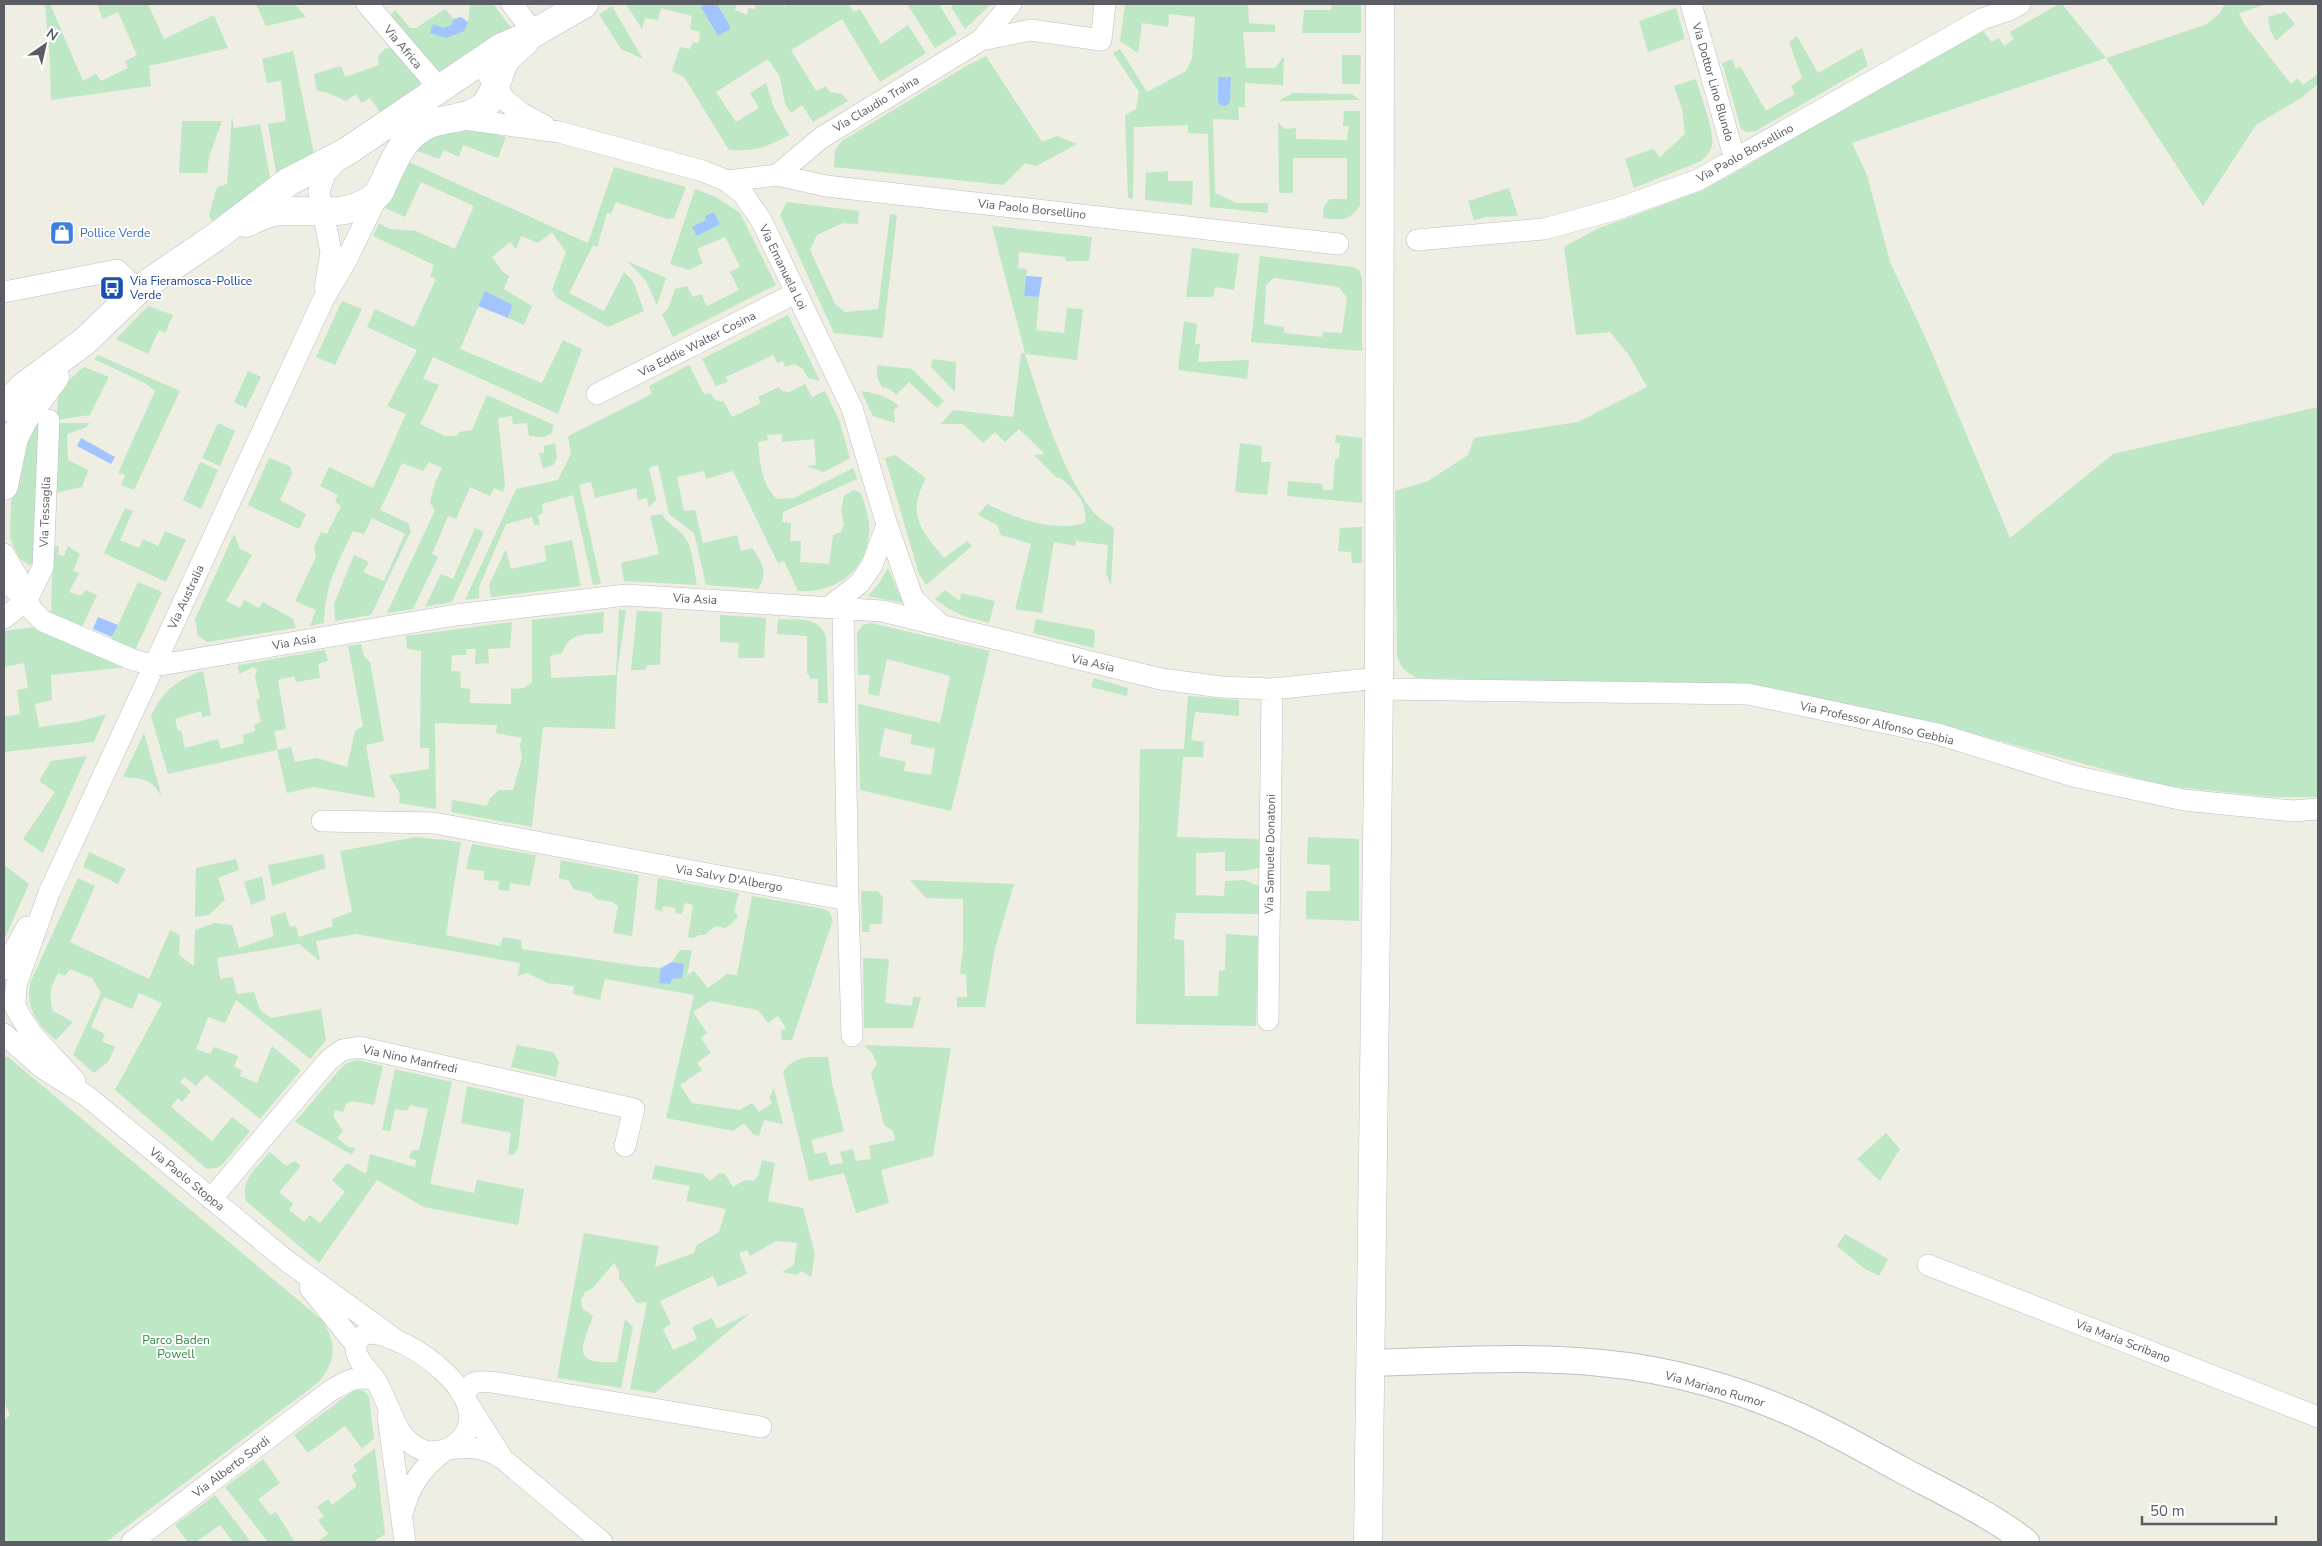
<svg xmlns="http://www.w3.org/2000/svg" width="2322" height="1546" viewBox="0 0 2322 1546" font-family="'Nunito Sans',sans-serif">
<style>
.green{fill:#bde7c5;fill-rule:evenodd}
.water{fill:#a2c5ff}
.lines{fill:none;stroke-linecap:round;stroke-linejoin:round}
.minor-casing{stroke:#bdbec5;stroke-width:22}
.tertiary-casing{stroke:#bdbec5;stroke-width:28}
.secondary-casing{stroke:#bdbfc7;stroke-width:29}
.minor{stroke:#fff;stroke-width:21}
.tertiary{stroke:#fff;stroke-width:26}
.secondary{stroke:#fff;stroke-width:28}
.labels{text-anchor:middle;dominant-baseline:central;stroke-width:4;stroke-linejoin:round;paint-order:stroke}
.street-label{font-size:12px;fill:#5b5d64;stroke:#fff}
.shop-label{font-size:12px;fill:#366cbe;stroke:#fff;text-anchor:start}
.transit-label{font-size:12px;fill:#164399;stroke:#fff;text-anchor:start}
.park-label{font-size:12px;fill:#308644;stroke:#fff}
</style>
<rect width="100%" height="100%" fill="#eeeee2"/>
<path class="green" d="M45,4H50L83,81L96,74L101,81L128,68L125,61L137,55L118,12L103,19L97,4H148L164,39L214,15L228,48L149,66L151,86L51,100L50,61Z
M256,4H295L306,17L266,26Z
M493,4L512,29L448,69L438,71L390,16L395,10L410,28H416L445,9L454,19L461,17L468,22L470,5Z
M626,4H736L735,10L747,15L748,8L755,9L756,4H783L785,7L786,4H848L854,12L860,9L881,44L908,25L926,53L880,82L842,19L791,50L816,91L826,86L830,92L842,94L848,101L813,122L802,105L791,113L785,104L780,77L768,59L716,92L736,122L759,108L750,93L766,83L774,108L789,135C767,147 754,152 729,150L684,77L672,71L680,47L690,49L693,42L699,43L700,32L690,29L692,16L661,8L658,20L645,18L642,29Z
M907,4H939L957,34L935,48Z
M955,4H991L965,29L951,7Z
M1125,4H1248L1249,23L1275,25V32H1243L1246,68H1275L1284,56L1283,85L1245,83V107H1238L1239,120L1213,119L1215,193L1236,203H1268V213L1210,207L1208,134L1188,133V125L1134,127L1133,199L1128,198L1125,115L1136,109L1139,92L1113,53L1120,49L1147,92L1186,71L1192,58L1195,17L1169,14L1168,27L1142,23L1138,53L1120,41Z
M1332,4H1361V33H1302L1304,10H1331Z
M2059,4H2062L2106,58L2207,24L2220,13L2225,4H2267L2239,13L2244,24L2291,84L2297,78L2303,85L2318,74V84L2301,98L2256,125L2203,206L2106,58L1852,143L1867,175L1890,262L1927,341L2010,538L2113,454L2318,407V797H2273L2165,786L1942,725L1601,682L1417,678C1406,672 1399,667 1397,654L1395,491L1428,481L1468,455L1474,438L1578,422L1647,387L1629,355L1610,332L1576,335L1564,247L1597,229L1701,191L1742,169L1962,38L1983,31L1992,42L1999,38L2004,46L2014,39L2010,32Z
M612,6L643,59L621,49L599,14Z
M1676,8L1685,39L1648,52L1639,21Z
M2285,12L2295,24L2276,41L2270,30L2268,17Z
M1797,36L1818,73L1862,48L1868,66L1756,131L1747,132L1741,129L1722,63L1732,59L1736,69L1740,66L1766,111L1795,94L1791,86L1802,78L1789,42Z
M395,47L420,81L418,88L380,112L370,98L362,103L356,94L346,101L326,92L317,91L314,74L341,66L345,77L379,65L378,56L385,49Z
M293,51L314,154L277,178L268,124L286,121L281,81L267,83L262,59Z
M1342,55H1361L1360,84H1342Z
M986,56L1042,142L1057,136L1077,144L1036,166L1025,163L1004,185L834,167L835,150L842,141L968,65Z
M1696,79C1700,94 1715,132 1712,145C1711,152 1706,156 1701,161L1634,188L1625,159L1653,149L1660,157L1685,134L1682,109L1674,86Z
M1293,93L1352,94L1360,100L1278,101Z
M1344,111H1360V205C1349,222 1342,220 1323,218L1324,206L1330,199H1347V158H1293V193H1279L1278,122L1285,129L1296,128V139L1347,140L1349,126H1343Z
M232,116L234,128L260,124L270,177L273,181L213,223L209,215L217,187L227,184Z
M182,121H222L209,157L207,173H179Z
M472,129L506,137L498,158L463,145L459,157L444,150L439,159L414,150L441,130Z
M407,161L588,243L614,167L686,187L674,218L667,219L616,202L611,214L607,213L597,247L593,245L569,293L604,311L624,272L633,281L644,311L608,327L557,298L552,290L566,252L552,232L538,243L521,236L516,249L510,242L492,257L503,272L509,276L504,289L532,306L524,325L508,318L513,305L485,291L460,349L542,383L563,340L582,349L558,414L433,357L423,379L439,385L420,424L445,436H457L459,432L472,430L487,395L554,425L551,434L544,437L529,436L527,423L513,424L512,416L498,418L505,484L503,492L494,488L490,496L470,487L456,519L448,516L432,554L438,557L413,609L387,613L435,510L430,503L435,483L442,468L429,462L423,471L402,463L380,510L408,523L411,531L371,615L335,621L334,604L354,555L369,562L363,572L384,581L405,534L372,518L364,534L353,531C337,565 325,584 324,623L310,626L316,610L295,601L316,557L314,547L321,532L327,534L341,506L335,502L338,495L320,486L329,467L373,488L406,414L387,406L417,350L367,327L375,309L414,327L436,279L430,276L434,265L373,236L379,223L390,229L416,231L455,249L474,206L421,182L405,217L385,208Z
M1168,171V181H1193L1192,205L1145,200L1146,173Z
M1509,188L1518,216L1486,217L1474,220L1468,201Z
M695,189L716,197L740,213L776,285L673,337L662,314L668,309L675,289L687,286L693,297L701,294L707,306L739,290L730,272L740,267L725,237L697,249L703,263L689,270L670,264Z
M787,202L859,211L858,224L843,223L817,235L810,250L835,304L845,312L878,309L890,214L897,215L883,338L834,333L780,215Z
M992,226L1092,237L1089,261H1065V257L1019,252L1018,268L1027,269L1024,296L1039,297L1036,330L1064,333L1067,308L1083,309L1077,360L1025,354C1041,403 1062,474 1095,514C1100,519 1108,524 1114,528L1111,585L1106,574L1108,545L1076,541L1075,546L1054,542L1042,613L1015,609L1031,544L1001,535L997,525L978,515L987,504C1017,519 1052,532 1085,523C1088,502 1075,491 1060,477L1057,478L1034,455L1045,454L1019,429L1005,442L995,432L983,443L963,424H941L953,410L1013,417L1021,353H1025Z
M1192,248L1239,254L1234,290L1215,287L1213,297H1186Z
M1260,256L1353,267L1359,270L1362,278V351L1251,342ZM1274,278L1339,287L1347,298L1342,333L1323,332L1322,337L1284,333V327L1264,324L1266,285Z
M627,261L666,278L657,305L646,281Z
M342,301L362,309L335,365L316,357Z
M148,306L173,315L165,333L159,330L148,354L116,339Z
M788,315L820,381L808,378L803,369L794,364L785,367L783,361L777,363L773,355L726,377L728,382L716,386L702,359Z
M1184,321L1197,324L1195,344H1200L1198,362L1249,360L1247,379L1178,370Z
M98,355L180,391L134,490L121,485L125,475L118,473L155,391L145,383L94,359Z
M933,359L956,362L955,392L931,367Z
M689,365L704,394L710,393L715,400L724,402L732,417L761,403L758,397L779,387L782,391L789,392L805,384L812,397L825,391L839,420L850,458L824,472L806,466L816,465L814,439L782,442V434L767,435L768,440L758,442C760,463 761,484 777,499L794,498L853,468L857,479L783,512L782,522L791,523L790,541H801L800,562L829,564L833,535L841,532L844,524L841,510L844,496L854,490L861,493C865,506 871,521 869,535C865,573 834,593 798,591L784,561L778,563L733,471L706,479L704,471L677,477L684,511L695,510L703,543L737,535L741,551L752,548C762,563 769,573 758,589L706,585L694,533L669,514L658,465L649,468L656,499L649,508L647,498L638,500L636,488L595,498L591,482L579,485L601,584L593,585L573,495L542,504L543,513L538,516L540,525H534L532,517L506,524L479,587V598L465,600L516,489L558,480L571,454L568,436L652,394L649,386Z
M877,365L912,369L944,401L937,408L909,382L896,395L890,389L882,387L877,377Z
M84,367L109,377L90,415L57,420L58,389Z
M248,371L261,377L246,408L234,402Z
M861,391C875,393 887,396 899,406L894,410L895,423L873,416Z
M43,405L34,563L30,565L19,558L10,538L11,503L22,447Z
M57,423H90L85,428L67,434L68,460L88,470L82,487L55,493Z
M218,423L235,431L220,466L202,458Z
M1336,435L1362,438V503L1287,496L1288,481L1322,484L1323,490H1333L1335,459L1339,458L1340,443H1335Z
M555,443L557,458L553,465L543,469L539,453H544V446Z
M1240,443L1262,446L1261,462H1271L1267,495L1235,492Z
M895,455L926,478C906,515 921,530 944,558L967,541L972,546L926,585L919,574L885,458Z
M269,458L290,466L292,474L280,500L306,514L299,529L248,505Z
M200,462L218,470L201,509L183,500Z
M125,508L133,511L120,540L139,548L143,539L158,546L165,531L186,540L166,582L104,553Z
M662,514C667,524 677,527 684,536C693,547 694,570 697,585L624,581L621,563L659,554L650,516Z
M1362,527V563H1352L1351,552L1338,551L1340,528Z
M475,528L484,532L452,602L425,607L441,574L453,579Z
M234,534L240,549L252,555L226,601L240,608L244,600L259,608L263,602L293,619L296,628L207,642L198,636L195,619Z
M572,540L581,586L491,597L489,585L506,549L511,569L547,561L544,546Z
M56,546H59L58,555L64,556L68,546L80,554L73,571L79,573L69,592L81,596L86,590L97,595L81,629L51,614L53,548Z
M888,568L903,603L868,596L880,582Z
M138,582L162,592L134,652L110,642Z
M945,590L960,601L961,593L995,601L989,623C968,618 952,613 935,599Z
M619,610H626L617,675L615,729L543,727L532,827L451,812L452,800L487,806L490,798L499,790H513L522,758L520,746L522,738L496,733L497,725L435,723L436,809L399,803L400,794L389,775L429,769V748H420L421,651L407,649L406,636L512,622L510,648L488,649L489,663L475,664L476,649H466V655H452L451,671H460L461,688L470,689V703L511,704V689L524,688L532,682V620L604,612L603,633C582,636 571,631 562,653L550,656L551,678L616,675Z
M637,611L662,612L660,665H647L645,670H631Z
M720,615L766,618L764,658H738L739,643L720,642Z
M778,619C796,620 820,616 826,637L828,703H818V679H811L807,673V636L777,634Z
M1036,619L1095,630L1094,648L1033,633Z
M871,623L990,651L951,811L860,790L858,704L940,723L950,676L887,659L879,696L868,694L870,675H858L857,633L863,625ZM885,728L912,735L910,744L935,749L931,775L904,771L906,762L879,756Z
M36,627L128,667L51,675L52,700L35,704L39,727L77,722L106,714L94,742L4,752V717L20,714L17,690L28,688L24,663L4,667V631Z
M361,644L364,656L370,662L384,741L366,745L375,798L314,787L287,793L277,750L168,774L151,716C162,692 177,679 203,671L211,715L202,717L201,711L175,719L178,731H181L185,748L218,739L221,749L244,743L243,735L255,731L254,725L261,722L256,699L260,698L255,677L257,670L254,667L239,674L238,665L325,650L328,661L318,664L320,678L296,682L294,676L278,680L286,729L274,731L278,750L291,747L295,762L317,758L347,767L355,731L363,726L348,646Z
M1094,678L1128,688L1127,696L1091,687Z
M1188,696L1239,700V716L1195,712L1191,740L1204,742L1203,757H1183L1177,837L1260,839V868L1242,871H1225V852L1196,853V895L1224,896L1225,881L1244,880L1259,886V914L1176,913L1174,939L1184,940L1185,996H1218L1219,971L1225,970L1226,934L1258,936L1256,1026L1136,1024L1140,749H1184Z
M144,733L162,797C151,778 144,779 123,777Z
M87,756L43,853L23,839L55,792L39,781L51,761Z
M416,837L461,842L446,935L500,946L503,937L521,940L522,949L638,966L661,968L672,962L680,950H692L687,976L694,971L708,988L727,974L737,975L752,896L824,909L829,912L833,920L792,1040H782L781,1031L786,1028L778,1016L768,1023L758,1010L710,1001L693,1012L707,1033L701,1038L711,1053L697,1063L702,1070L680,1085L692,1103L740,1110L752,1103L759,1112L772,1103L769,1098L774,1088L783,1124L764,1120L759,1136L753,1134L744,1123L733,1131L666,1118L694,995L605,979L600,1000L573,994L574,986L548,983L527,973L518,976L520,963L356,934L316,941L320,961L299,944L217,958L220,979L233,977L237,994L254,992L260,1010L271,1018L321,1009L326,1040L310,1059L236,1000L225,1023L208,1017L196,1049L210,1054L214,1047L238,1056L234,1067L242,1070L240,1076L257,1083L272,1046L301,1070L260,1119L206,1075L196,1086L184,1077L180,1082L191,1091L182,1102L178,1098L171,1107L212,1141L232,1117L250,1131L222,1165L216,1168L207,1169L115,1090L162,1003L139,993L132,1009L104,997L91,1027L105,1034L102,1041L115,1047L108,1062L94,1073L73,1055L101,993L92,978L70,969L65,976L58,973C51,987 48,995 53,1011L73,1022L56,1040C37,1025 24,1006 31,981L78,878L95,886L70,942L149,979L170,930L180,935L179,955L194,966L195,930L215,923L232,925L239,948L274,936L270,917L285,912L290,927L296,926L299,937L333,926L332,919L352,912L340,851Z
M1308,837L1359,839V921L1306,919V891H1330V865L1307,864Z
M472,844L536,855L530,886L510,883L509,891L498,890L499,881L484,880V871L466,869Z
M89,852L126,869L118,884L83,867Z
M323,854L326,868L272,886L268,865Z
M236,859L239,870L218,878L225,900L209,915L195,917L196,868Z
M561,860L639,875L632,936L613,933L618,906L612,902L596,899L591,893L573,889L569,881L559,878Z
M4,865L29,884L4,940Z
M262,876L266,899L251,905L244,882Z
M658,878L739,893L734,911L738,917L726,928L715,926L705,935H699L694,938L688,937L693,905L685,903L682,914L675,913L676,908L663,906L662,912L655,909Z
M910,880L1014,884L995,949L985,1007H957V997H967L966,974H960L963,948V899L926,898Z
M861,891H878L883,898L882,924H870L869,932H862Z
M863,958L889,959L885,1003L912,1006L913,997H921L913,1028H864Z
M517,1045L553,1052L559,1062L556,1077L511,1067Z
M864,1045L951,1048L933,1156L881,1170L889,1203L856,1213L844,1173L809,1181L783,1072C794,1055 810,1057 828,1057L832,1083L844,1131L811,1140L815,1154L826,1152L830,1165L843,1163L840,1152L853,1149L856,1161L871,1159L869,1146L895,1140L893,1131L884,1125L871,1073L877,1064L872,1053Z
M4,1057H8L323,1321C337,1346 336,1360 319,1382L106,1542H4V1420L10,1415L4,1402Z
M358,1060L383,1066L374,1105L352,1101L346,1104L343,1112L335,1110L333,1116L343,1131L337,1138L348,1147L355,1148L352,1155L295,1122L341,1068L347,1063Z
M395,1069L452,1082L430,1184L474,1193L477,1180L524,1189L518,1225L424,1207L377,1180L319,1263L246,1201C240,1180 257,1167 270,1152L286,1166L295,1161L301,1166L279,1192L293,1204L289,1210L304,1222L310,1215L320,1223L345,1192L332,1180L347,1163L366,1174L370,1154L415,1167L416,1160L409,1158L412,1150H419L428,1109L410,1105L407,1111L395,1109L390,1131L382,1130Z
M467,1086L524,1099L518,1149L513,1155L508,1154L511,1133L461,1123Z
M1886,1133L1900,1149L1880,1181L1857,1159Z
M762,1160L775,1163L768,1201L803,1208L815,1254L811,1277L801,1271L797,1275L782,1272L794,1265L797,1243L776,1241L750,1256L747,1250L739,1253L747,1274L718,1287L713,1276L660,1301L671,1324L663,1329L673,1350L697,1339L692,1327L712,1318L717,1329L750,1313L655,1393L630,1389L647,1302L637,1303L619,1278V1271L614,1263L593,1288L585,1292L581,1300L582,1308L593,1316C581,1349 571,1365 617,1362L625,1319L633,1327L621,1388L557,1378L584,1233L659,1246L655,1267L694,1253L697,1245L719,1232L726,1209L686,1201L690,1186L652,1179L655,1165L703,1174L710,1181L720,1173L725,1174L733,1187L745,1180L754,1181L758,1176Z
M1845,1234L1888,1259L1879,1276L1865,1269L1837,1246Z
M354,1390H363L369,1396L374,1439L362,1448L345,1426L308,1453L294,1435Z
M375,1448L385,1534L373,1542H317L328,1534L318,1520L324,1516L317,1507L328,1499L332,1505L357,1486L351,1476L357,1471L353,1465Z
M263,1459L280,1483L258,1499L270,1515L276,1512L295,1542H268L225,1487Z
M215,1495L251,1542H233L220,1525L196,1542H188L175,1525Z"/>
<path class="water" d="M707,4H717L731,28L718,36L701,7Z
M461,17L468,22L464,31L446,38L430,33L433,24L443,28L451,25L454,19Z
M1218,77H1231L1230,102L1226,106L1220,105L1218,101Z
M714,212L720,224L697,236L692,227L706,220L705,216Z
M1026,276L1042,277L1039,297L1024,296Z
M485,291L513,305L508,318L478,306Z
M81,438L115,457L111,464L77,446Z
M98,617L118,625L112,637L93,629Z
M672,962L684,964L682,978L672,979L670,984L659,983L661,968Z"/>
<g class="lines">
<defs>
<path id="minor" d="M367,4L440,89
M512,4L534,33
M1691,4L1735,160
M981,40L1011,4
M489,76L505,100L521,113L545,126
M456,118L559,132L703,171L727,181L743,194L761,220L852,408L887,525
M777,175L821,138L981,40L1031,30L1101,40L1105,4
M727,181L777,175L826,186L1338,244
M1417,240L1544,229L1617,209L1698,180L1982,19L2009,10L2020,4
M325,288L331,252L319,192L325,173L340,158
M4,292L117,270L138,290
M597,394L796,293
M4,554L18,578L27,600L4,580
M27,600L32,610L43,621L131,659L154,666L456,615L626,595L882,611L1161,679L1221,687L1272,689L1379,678
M829,607L860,583L872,565L887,525L913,599L941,625
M4,618L27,600L43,567L49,420
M1379,689L1748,694L1938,734L2073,776L2184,800L2293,811L2318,809
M322,821L434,823L848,900L843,609
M848,900L852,1036
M4,969L27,927
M15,1002L16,985L49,893L323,300L346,261L379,193
M15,1006C29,1037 54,1056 75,1081
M1268,1020L1272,689
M4,1034L41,1067L88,1097L287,1261L399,1342
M211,1199L328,1061L342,1050L359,1047L634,1109L625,1146
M1928,1265L2318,1417
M310,1288L356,1345
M369,1333C408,1334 504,1402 457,1443C448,1451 437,1453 425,1451C416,1448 407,1441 401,1433C391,1417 386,1398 376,1381C370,1372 356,1360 356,1349C355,1340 362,1335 369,1333Z
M465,1397C468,1378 483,1381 498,1383L761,1427
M468,1404L503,1459
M388,1416L405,1542
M449,1449C470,1446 485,1447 503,1459L602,1542
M403,1512C409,1485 423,1467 444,1451
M132,1542L330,1391C346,1382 358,1373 376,1381"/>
<path id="tertiary" d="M1371,1363C1447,1361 1525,1355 1601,1363C1669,1369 1740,1389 1801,1417C1836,1433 1869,1452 1902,1470C1941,1491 1992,1515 2026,1542"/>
<path id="secondary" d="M246,223C255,219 265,213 275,212C312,207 348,222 379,193C395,160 404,126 445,120C457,118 475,115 484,106C496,95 497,75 505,61C509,54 518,48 524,43
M4,407L23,387L85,341L138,290L217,236L288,182L346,152L500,48L534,33L584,4
M4,486L14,438L24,418L55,377
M1368,1542L1379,689L1380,4"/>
</defs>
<use href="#minor" class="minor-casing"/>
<use href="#tertiary" class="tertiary-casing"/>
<use href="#secondary" class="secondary-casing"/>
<use href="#minor" class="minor"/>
<use href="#tertiary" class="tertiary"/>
<use href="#secondary" class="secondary"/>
</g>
<defs>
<symbol id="shop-square" viewBox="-11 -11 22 22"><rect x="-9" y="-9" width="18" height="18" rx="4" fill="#3f7fe0" stroke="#fff"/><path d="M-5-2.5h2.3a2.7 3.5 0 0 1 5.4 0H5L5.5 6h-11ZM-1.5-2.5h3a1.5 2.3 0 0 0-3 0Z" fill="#fff"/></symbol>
<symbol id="bus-square" viewBox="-11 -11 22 22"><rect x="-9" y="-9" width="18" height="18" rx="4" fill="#1a4fb4" stroke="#fff"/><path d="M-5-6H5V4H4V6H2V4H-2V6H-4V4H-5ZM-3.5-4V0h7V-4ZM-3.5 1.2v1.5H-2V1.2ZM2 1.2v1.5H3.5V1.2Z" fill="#fff"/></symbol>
</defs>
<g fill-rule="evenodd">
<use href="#shop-square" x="48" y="219" width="28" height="28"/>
<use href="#bus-square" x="98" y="274" width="28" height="28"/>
</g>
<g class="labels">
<g class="street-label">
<text transform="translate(403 47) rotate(50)">Via Africa</text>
<text transform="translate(1713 82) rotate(74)">Via Dottor Lino Blundo</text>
<text transform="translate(876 104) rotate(-31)">Via Claudio Traina</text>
<text transform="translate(1745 153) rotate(-29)">Via Paolo Borsellino</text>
<text transform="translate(1032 209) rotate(6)">Via Paolo Borsellino</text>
<text transform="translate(783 267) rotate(64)">Via Emanuela Loi</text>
<text transform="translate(697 344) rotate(-27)">Via Eddie Walter Cosina</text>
<text transform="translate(45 512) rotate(-88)">Via Tessaglia</text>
<text transform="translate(186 597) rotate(-65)">Via Australia</text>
<text transform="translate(695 599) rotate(3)">Via Asia</text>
<text transform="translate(294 642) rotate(-10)">Via Asia</text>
<text transform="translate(1093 663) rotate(13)">Via Asia</text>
<text transform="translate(1877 723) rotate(13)">Via Professor Alfonso Gebbia</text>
<text transform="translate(1270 854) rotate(-89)">Via Samuele Donatoni</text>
<text transform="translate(729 878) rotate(10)">Via Salvy D'Albergo</text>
<text transform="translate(410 1059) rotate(12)">Via Nino Manfredi</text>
<text transform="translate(187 1179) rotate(39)">Via Paolo Stoppa</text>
<text transform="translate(2123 1341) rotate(21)">Via Maria Scribano</text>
<text transform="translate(1715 1389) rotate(16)">Via Mariano Rumor</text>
<text transform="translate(231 1467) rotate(-37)">Via Alberto Sordi</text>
</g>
<g class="shop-label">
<text x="80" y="233">Pollice Verde</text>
</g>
<g class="transit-label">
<text x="130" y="281">Via Fieramosca-Pollice<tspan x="130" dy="14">Verde</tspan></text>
</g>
<g class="park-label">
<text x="176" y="1340">Parco Baden<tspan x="176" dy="14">Powell</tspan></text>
</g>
</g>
<rect width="2322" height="1546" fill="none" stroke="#5b5d64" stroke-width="10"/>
<g transform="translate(45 45) rotate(34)" stroke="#ffffff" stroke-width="4" paint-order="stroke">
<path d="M0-4L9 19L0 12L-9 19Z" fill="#5b5d64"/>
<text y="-8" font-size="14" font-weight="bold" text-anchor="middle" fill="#5b5d64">N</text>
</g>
<path d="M2142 1516v8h134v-8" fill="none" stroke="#5b5d64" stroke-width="2.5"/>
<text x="2150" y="1516" font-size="15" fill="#5b5d64" stroke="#ffffff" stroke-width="4" paint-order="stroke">50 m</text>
</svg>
